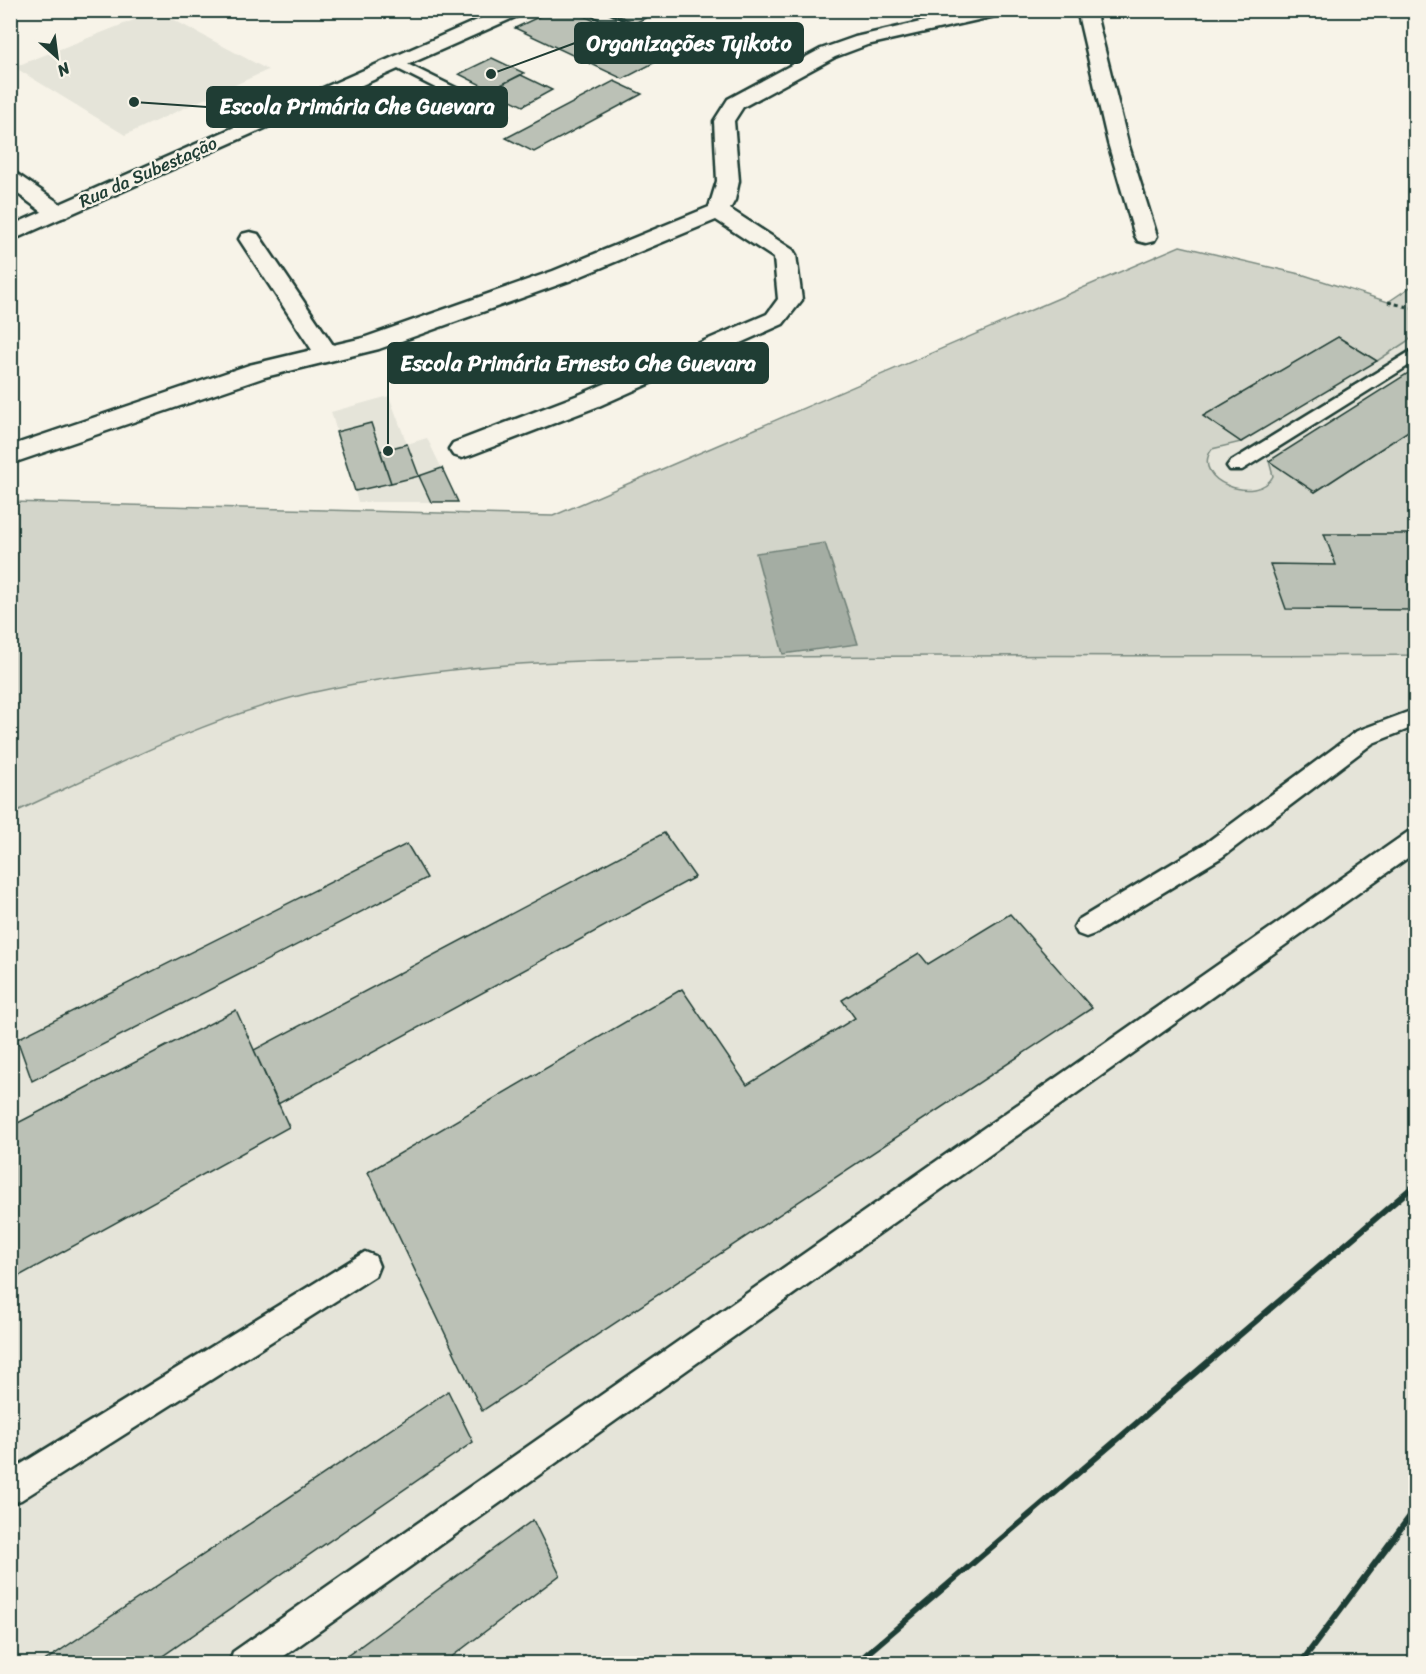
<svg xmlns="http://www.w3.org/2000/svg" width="1426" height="1674" viewBox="0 0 1426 1674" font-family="Sriracha,sans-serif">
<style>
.built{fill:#e5e4d9}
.green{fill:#d3d5ca;stroke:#79897f;stroke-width:1.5}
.water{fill:#a4ada3;stroke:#6f8077;stroke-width:1.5}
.building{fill:#bbc1b6;stroke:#1f3d34;stroke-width:1.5}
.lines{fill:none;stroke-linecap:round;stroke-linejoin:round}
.service-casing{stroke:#1f3d34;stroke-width:5}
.minor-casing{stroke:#1f3d34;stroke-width:5}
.tertiary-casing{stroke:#1f3d34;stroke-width:5}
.path{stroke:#1f3d34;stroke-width:3;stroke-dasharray:4 4;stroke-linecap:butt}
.service{fill:#f7f3e8;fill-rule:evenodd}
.minor{fill:#f7f3e8;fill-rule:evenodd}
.tertiary{fill:#f7f3e8;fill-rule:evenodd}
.rail{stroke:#1f3d34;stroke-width:6}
.labels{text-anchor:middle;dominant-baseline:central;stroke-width:5;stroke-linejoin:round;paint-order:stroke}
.far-street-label{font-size:18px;fill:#1f3d34;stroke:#f7f3e8}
.leader{fill:none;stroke:#1f3d34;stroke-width:2}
.callout-dot{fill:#1f3d34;stroke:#f7f3e8;stroke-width:2}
.callout{fill:#1f3d34;stroke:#1f3d34;stroke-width:2}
.callout-label{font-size:22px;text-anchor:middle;font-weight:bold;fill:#fff}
</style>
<rect width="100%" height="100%" fill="#f7f3e8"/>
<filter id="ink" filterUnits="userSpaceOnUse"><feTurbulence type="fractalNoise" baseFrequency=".0167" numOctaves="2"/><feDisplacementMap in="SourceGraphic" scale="12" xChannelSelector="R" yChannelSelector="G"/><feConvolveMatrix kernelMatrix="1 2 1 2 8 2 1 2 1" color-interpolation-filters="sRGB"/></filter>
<g filter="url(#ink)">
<path class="built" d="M157,11L268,70L125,135L14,67Z
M1180,246L1304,275L1388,302L1415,284V1663L11,1664V502L553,516Z
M389,396L407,444L427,438L458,502H358L331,412Z"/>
<path class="green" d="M1180,246L1304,275L1388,302L1415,284V336L1377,361L1338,337L1203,416L1241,442L1212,449C1189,481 1258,506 1273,476L1269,461L1315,492L1415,426V434L1411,437L1416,441L1415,655C1202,657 989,654 775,657C619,659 463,658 310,693C205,718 108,769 11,814V502L553,516Z"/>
<path class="water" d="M825,543L858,644L783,654L756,553Z"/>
<path class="building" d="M553,10H571L669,55L623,79L515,28Z
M606,10H642L652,15L635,23Z
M492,58L524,73L491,90L459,74Z
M521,75L552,90L523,106L491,90Z
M614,81L642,94L534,152L506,138Z
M1338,337L1377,361L1241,442L1203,416Z
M1416,368V426L1315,492L1269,461Z
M371,423L391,483L355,491L336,432Z
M407,444L419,476L391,483L380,451Z
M442,468L458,502H431L419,476Z
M1324,534H1416V610L1286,609L1270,564L1336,565Z
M664,833L695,877L278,1104L254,1050Z
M407,844L427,878L32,1081L17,1039Z
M1010,914L1092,1008L482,1411L368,1172L682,989L747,1085L855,1018L842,1000L919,953L928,964Z
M236,1010L289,1127L10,1281V1127Z
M448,1391L473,1442L151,1664H40Z
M533,1520L560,1575L442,1664H336Z"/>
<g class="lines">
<defs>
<path id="service" d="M582,10H599L690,53L684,57L679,56Z
M397,59L505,112L507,115L505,118H495L392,66L390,63L392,60Z
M1416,348V361L1242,470H1230L1227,466L1230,462Z
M1416,709V726L1373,743L1222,857L1094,934L1086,937L1078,934L1074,927L1078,920L1206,843L1357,731Z
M1416,830V852L273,1664H229L233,1652L1408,832Z
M365,1252L375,1256L379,1266L375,1276L21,1500L10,1504V1471Z"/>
<path id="minor" d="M973,10H1009L1000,15L867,45L835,57L743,107L734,121L739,181L735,200L730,209L793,250L796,255L802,300L783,324L599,406L471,455L462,458L453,455L449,449L453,443L581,394L767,314L778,299L774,258L716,220L569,281L379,349L265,377L10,464V446L249,365L312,350L239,239L242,234L250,232L258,234L333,345L363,338L553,271L709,207L717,181L714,121L728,99L821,49L855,37Z
M1077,10H1095L1128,143L1157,236L1154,241L1146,243L1138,241L1135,236L1108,143Z
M10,172L17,174L65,207L68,212L65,217L57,219L49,217L10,188Z"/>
<path id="tertiary" d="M500,10H525L522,14L10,241V226Z"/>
</defs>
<use href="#service" class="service-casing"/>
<use href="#minor" class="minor-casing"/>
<use href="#tertiary" class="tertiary-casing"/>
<path class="path" d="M1388,302L1416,309"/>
<use href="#service" class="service"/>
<use href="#minor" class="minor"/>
<use href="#tertiary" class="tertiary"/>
<path class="rail" d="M855,1664L1416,1184
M1300,1664L1416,1508"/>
</g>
</g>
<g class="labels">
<g class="far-street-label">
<text transform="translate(148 172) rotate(-24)">Rua da Subestação</text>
</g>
</g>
<path class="leader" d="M491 74L575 43M134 102L207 107M388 451L388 363"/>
<g class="callout-dot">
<circle cx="491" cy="74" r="6"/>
<circle cx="134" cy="102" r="6"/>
<circle cx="388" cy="451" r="6"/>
</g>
<g class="callout">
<rect x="575" y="23" width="228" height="40" rx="6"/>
<rect x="207" y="87" width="300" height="40" rx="6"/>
<rect x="388" y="343" width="380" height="40" rx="6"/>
</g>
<g class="callout-label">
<text x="689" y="51">Organizações Tyikoto</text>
<text x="357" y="114">Escola Primária Che Guevara</text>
<text x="578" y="371">Escola Primária Ernesto Che Guevara</text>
</g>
<rect width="1426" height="1674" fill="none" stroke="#f7f3e8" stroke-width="36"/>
<rect x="18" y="18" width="1390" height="1638" fill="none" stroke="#1f3d34" stroke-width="2" filter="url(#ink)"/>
<g transform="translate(57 57) rotate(152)" stroke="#f7f3e8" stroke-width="4.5" paint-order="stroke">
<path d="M0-4.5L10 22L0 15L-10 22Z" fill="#1f3d34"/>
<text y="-9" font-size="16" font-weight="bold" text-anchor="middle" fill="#1f3d34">N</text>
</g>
</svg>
